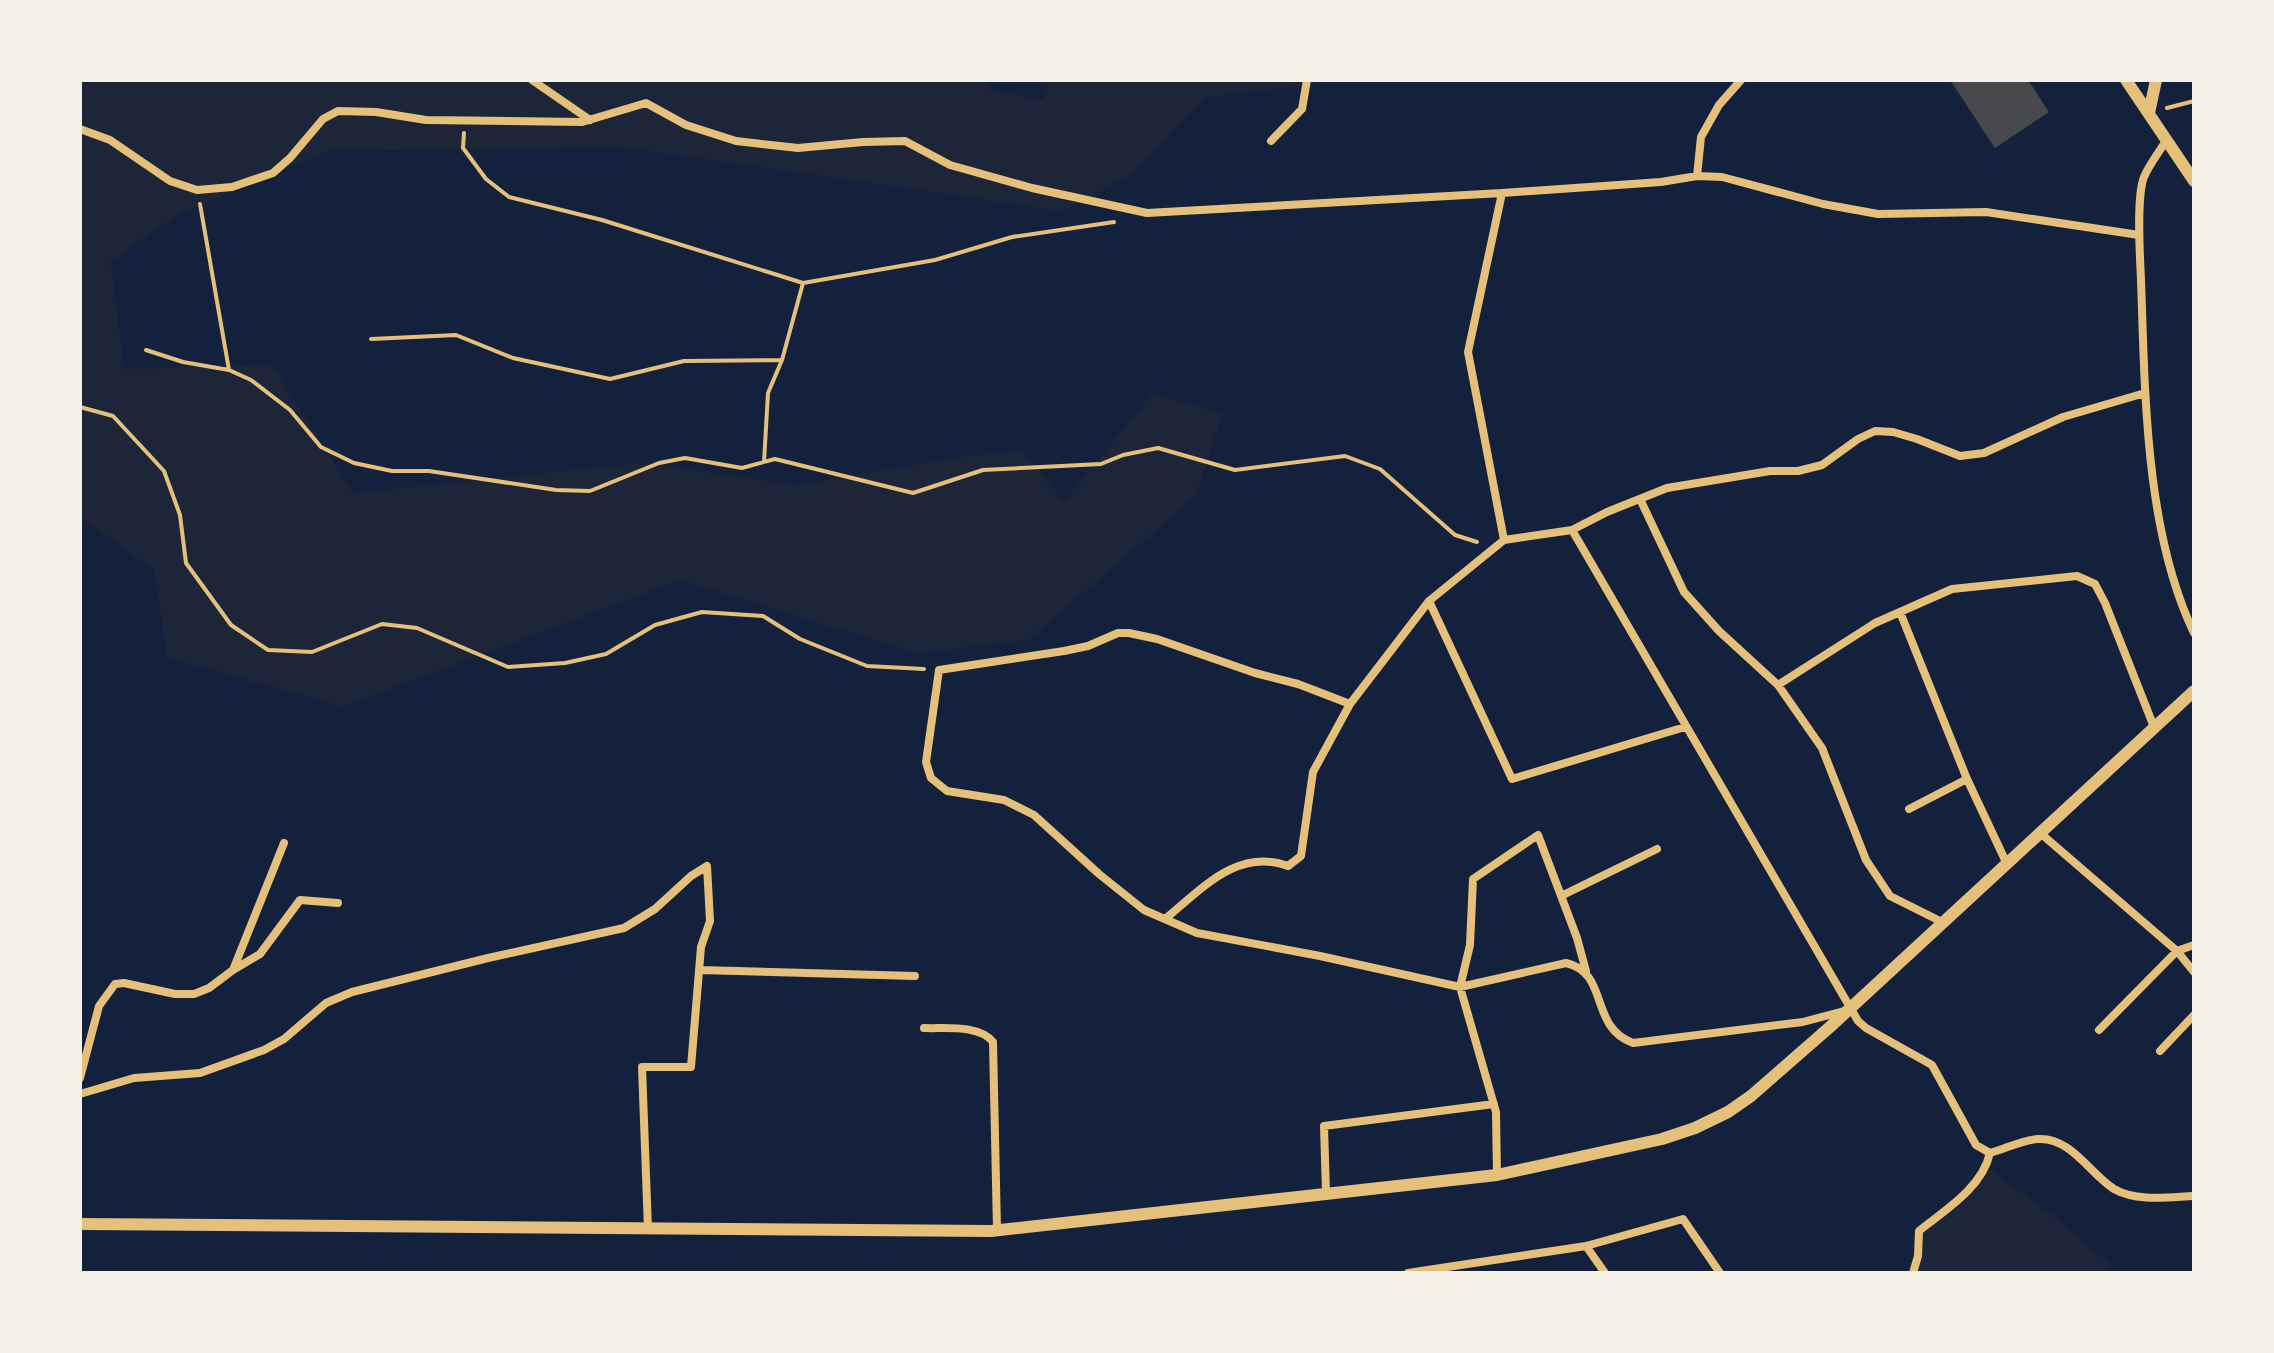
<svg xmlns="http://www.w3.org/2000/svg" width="2274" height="1353" viewBox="0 0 2274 1353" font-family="Figtree,sans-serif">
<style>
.green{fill:#1d2539}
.building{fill:#48494c}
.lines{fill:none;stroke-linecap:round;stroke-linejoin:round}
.path{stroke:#e5c07b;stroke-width:4}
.minor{stroke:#e5c07b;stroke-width:8}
.tertiary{stroke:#e5c07b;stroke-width:12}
</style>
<rect width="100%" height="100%" fill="#14213d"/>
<path class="green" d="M80,80H987L992,91L1043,100L1048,80H1339L1205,98L1129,176L1063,211L620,147L328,151L181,213L111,261L124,369L272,365L353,493L642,463L797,485L963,457L1022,450L1064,502L1153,393L1222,414L1196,496L1028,640L917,653L680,580L342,707L167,657L154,570L80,517Z
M1987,1168L2050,1213L2111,1265L2104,1273H1912L1919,1231Z"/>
<path class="building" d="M1950,80H2028L2049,112L1995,148Z"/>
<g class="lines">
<path class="path" d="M2167,108L2194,101
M464,133L463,148L486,179L509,197L602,220L803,283L935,260L1012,237L1114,222
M200,204L229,370L251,380L290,410L321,447L354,463L392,471H429L556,490L590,491L659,463L685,458L742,468L775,459L913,493L983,470L1101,464L1123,455L1158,448L1235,470L1345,456L1380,469L1455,535L1477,542
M371,339L456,335L513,358L610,379L684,361L782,360
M146,350L183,362L229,370
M80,407L113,416L164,471L180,515L186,563L231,625L268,650L312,652L382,624L417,628L508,667L565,663L606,654L655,625L702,612L763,616L800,639L867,666L924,669
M764,462L768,393L782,360L803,283"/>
<path class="minor" d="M532,80L590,120
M80,129L110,140L170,181L197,190L232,187L273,173L290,158L323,119L338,111L376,112L426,120L582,122L646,103L686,125L736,141L798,148L863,142L905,141L950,165L1032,188L1147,213L1502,193L1661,182L1697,176L1722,177L1823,204L1878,214L1986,212L2139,235
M1271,141L1302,109L1307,80
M2166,141C2159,152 2149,165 2144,177C2136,197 2140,257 2141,280C2145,392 2145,531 2194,633
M1697,176L1701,137L1719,105L1741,80
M1502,193L1468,352L1504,540
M1640,499L1684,592L1719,631L1778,685L1822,748L1866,860L1890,896L1942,922
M1572,530L1858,1021L1866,1028L1932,1065L1976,1145L1990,1153C2005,1149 2022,1140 2038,1139C2071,1137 2090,1174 2114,1189C2137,1202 2169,1197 2194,1196
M1429,601L1512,779L1685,727
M1900,612L1967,779L2006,862
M1778,685L1875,623L1952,589L2077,576L2095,584L2105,603L2154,727
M1350,704L1298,684L1255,673L1157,639L1129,633H1118L1088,646L1064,651L939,670L926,762L931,778L947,791L1004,800L1034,815L1099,874L1144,910L1197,933L1320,956L1460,987L1566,963C1610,973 1588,1026 1633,1043L1803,1022L1844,1011
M1909,809L1967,779
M2039,832L2177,951L2194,945
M1561,896L1657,849
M1165,919C1201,890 1237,847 1288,866L1301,856L1313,772L1350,704L1429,601L1504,540L1572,530L1607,512L1667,488L1770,471H1798L1822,465L1858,439L1875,431L1893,432L1917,439L1960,456L1984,453L2063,417L2145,393
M233,970L260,954L300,900L338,903
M699,970L915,976
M924,1028C944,1029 979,1024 993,1042L997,1230
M2099,1030L2177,951L2194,972
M2160,1051L2194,1015
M80,1078L99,1006L115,984L124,983L175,994H194L209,988L233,970L284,843
M80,1094L134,1078L200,1073L264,1050L284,1039L326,1003L352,992L488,958L624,928L655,909L691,876L707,866L710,921L701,947L691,1067H642L648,1229
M1497,1175L1496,1112L1460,987L1470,945L1473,879L1538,835L1577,938L1586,971
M1326,1193L1324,1126L1494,1104
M1586,1246L1605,1273
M1408,1273L1586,1246L1683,1219L1720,1273
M1913,1273L1918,1256L1919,1231C1945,1210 1982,1188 1990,1153"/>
<path class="tertiary" d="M2126,80L2194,181
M2149,113L2156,80
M80,1224L991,1231L1497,1175L1662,1139L1695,1128L1728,1112L1751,1096L1831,1026L2194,691"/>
</g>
<rect width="2274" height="1353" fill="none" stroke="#f6f1e7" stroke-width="164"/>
</svg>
